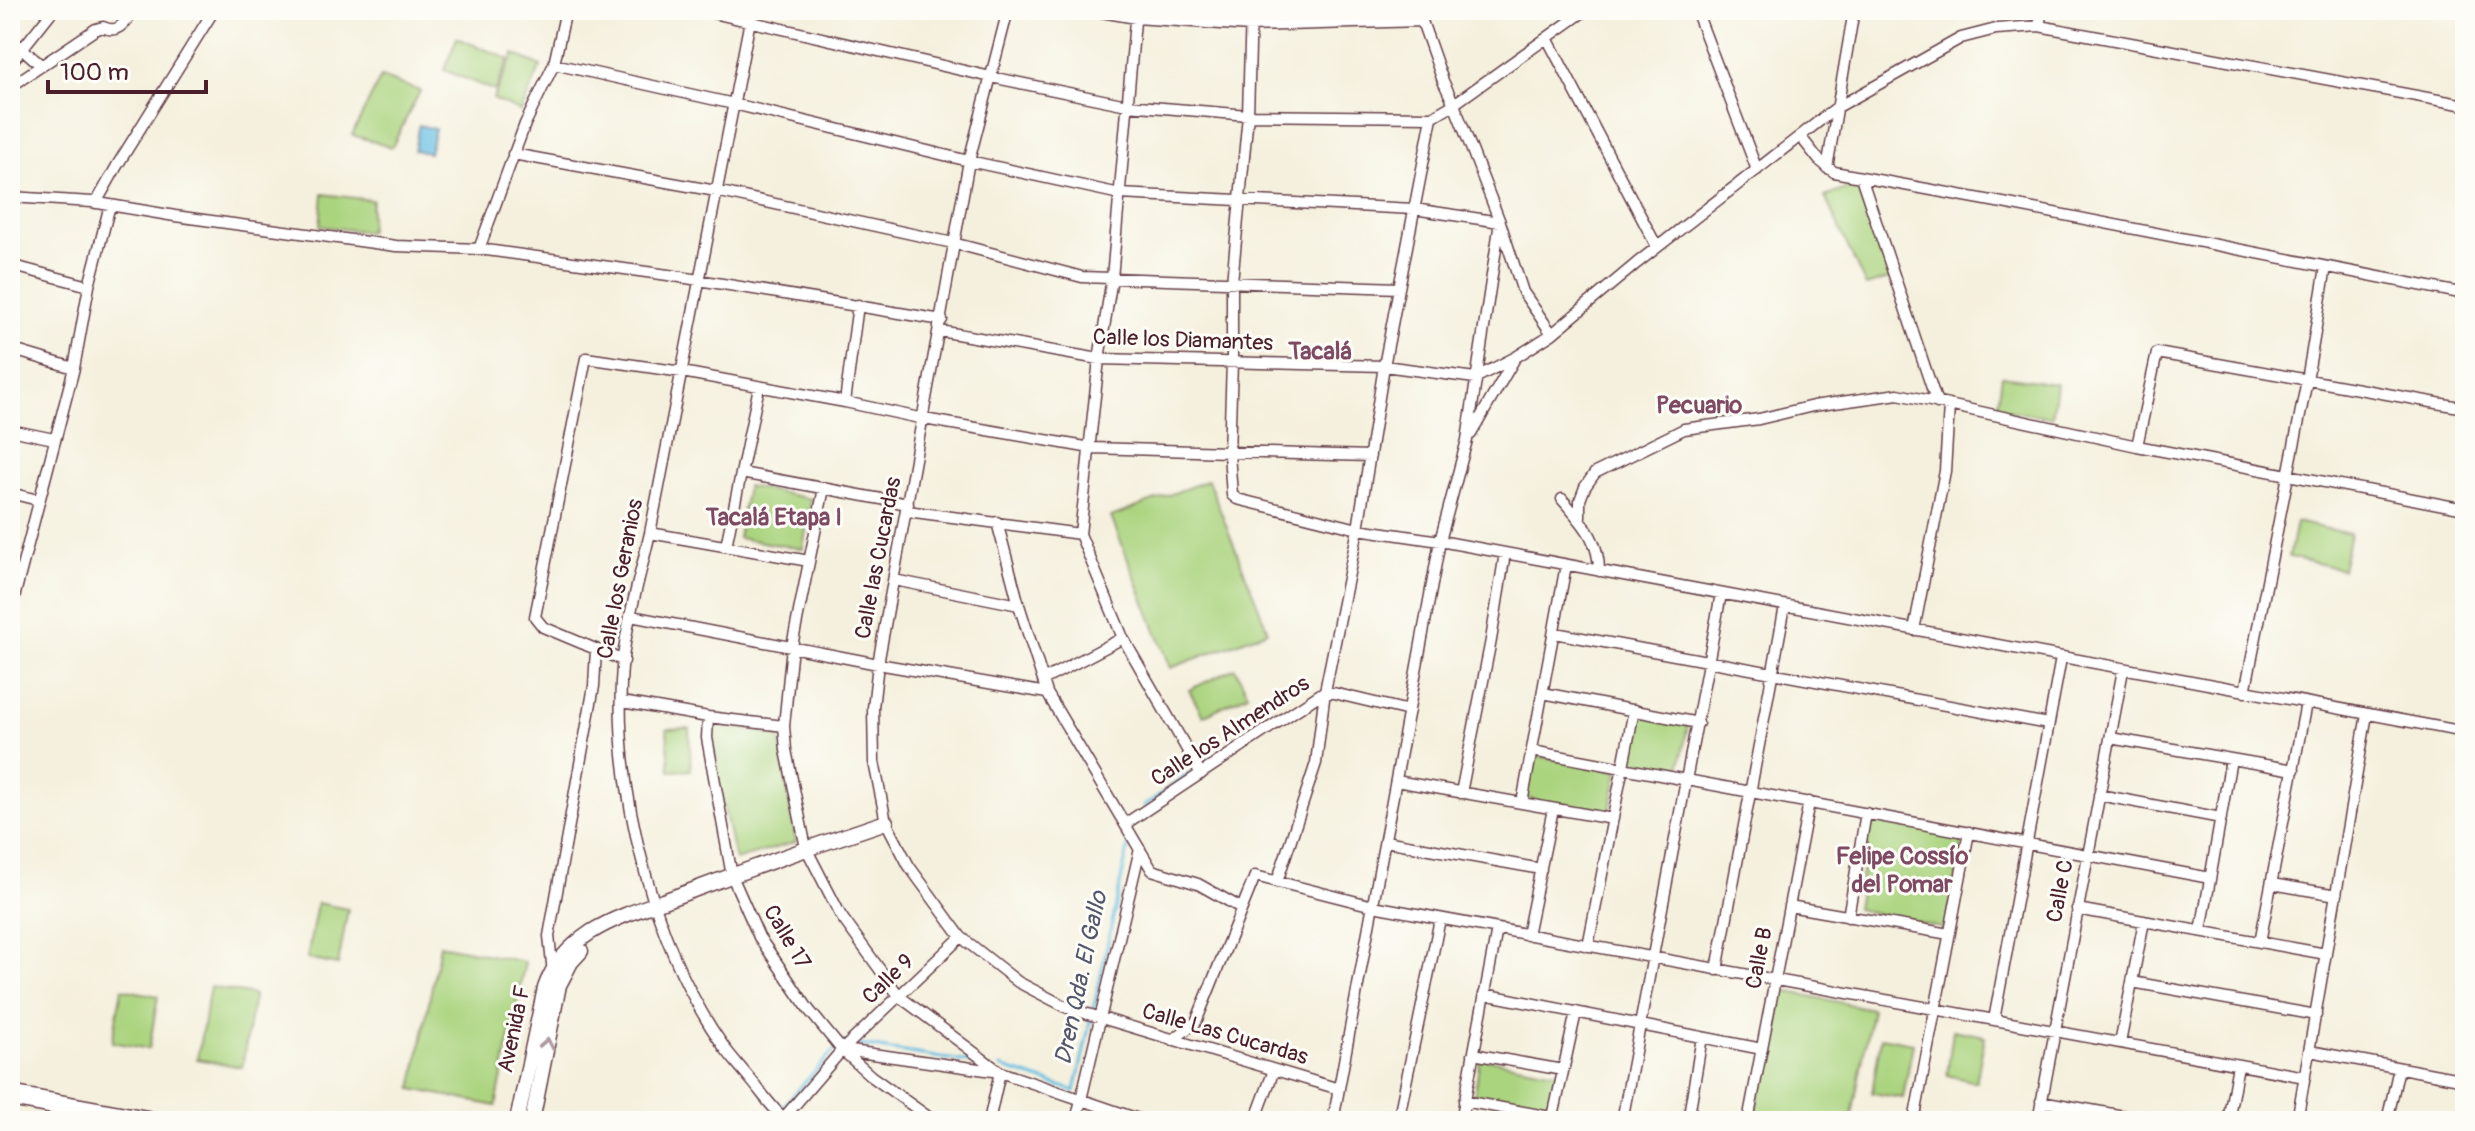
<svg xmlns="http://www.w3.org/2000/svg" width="2475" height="1131" viewBox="0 0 2475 1131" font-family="Pangolin,sans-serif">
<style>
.green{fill:#abd47f;stroke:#7a7a55;stroke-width:2}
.water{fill:#65bfe3;stroke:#586f87;stroke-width:2}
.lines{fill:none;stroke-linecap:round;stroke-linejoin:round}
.stream{stroke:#65bfe3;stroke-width:3}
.street-casing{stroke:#643e46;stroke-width:13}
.secondary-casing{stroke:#643e46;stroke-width:17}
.highway-casing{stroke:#643e46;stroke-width:23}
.street{stroke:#fff;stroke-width:10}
.secondary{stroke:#fff;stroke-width:14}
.highway{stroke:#fff;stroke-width:20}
.oneway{stroke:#ae9aa0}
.labels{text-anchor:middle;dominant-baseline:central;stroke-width:6;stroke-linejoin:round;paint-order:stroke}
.street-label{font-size:22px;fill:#4a1f2b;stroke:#fdfcf7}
.neighbourhood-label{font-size:24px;font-weight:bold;fill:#7e4963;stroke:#fdfcf7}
.water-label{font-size:24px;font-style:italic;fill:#53576b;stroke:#fdfcf7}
</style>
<rect width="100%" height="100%" fill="#fdfcf7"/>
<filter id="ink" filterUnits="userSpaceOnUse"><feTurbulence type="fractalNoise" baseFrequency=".0125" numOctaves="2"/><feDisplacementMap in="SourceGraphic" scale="16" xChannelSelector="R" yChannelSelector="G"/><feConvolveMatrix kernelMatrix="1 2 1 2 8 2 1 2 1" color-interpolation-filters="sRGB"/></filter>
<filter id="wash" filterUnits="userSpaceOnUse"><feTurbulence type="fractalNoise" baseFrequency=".006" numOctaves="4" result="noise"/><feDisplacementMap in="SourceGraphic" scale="32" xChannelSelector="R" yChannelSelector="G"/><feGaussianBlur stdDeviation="1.8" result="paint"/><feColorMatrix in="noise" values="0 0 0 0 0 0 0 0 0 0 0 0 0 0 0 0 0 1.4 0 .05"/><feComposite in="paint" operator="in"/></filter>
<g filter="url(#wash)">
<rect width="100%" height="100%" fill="#f5f0dd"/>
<path class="green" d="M457,38L509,59L495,91L444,70Z
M514,54L541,66L521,112L493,99Z
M381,77L420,91L392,147L352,135Z
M1856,185L1892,278L1866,286L1825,197Z
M323,194L372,200L369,232L320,226Z
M2002,376L2057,384L2052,417L1997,409Z
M1208,480L1268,631L1171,668L1111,517Z
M747,486L811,499L803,549L738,538Z
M2296,522L2350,534L2342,569L2289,557Z
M1235,668L1248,694L1203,716L1189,690Z
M1641,716L1688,725L1679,772L1632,763Z
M717,725L779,735L796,842L735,860L718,780L712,732Z
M689,728L691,770L670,771L667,729Z
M1533,755L1618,771L1609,815L1525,798Z
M1871,818L1964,837L1946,929L1856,909Z
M317,903L348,909L338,965L307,959Z
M440,945L525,962L496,1106L412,1089Z
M210,987L254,995L242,1067L197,1059Z
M122,989L158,996L149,1049L112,1042Z
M1780,990L1872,1009L1851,1121H1754Z
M1953,1030L1985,1036L1976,1082L1947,1075Z
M1881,1037L1913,1043L1903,1098L1872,1093Z
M1480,1058L1560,1073L1552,1111L1474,1096Z"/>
<path class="water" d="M419,125L435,129L429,153L414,150Z"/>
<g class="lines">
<path class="stream" d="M1144,806L1212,757
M1093,1011L1130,839
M854,1044L981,1064
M1001,1067L1075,1091L1091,1018
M780,1109L842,1042L847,1043
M646,1121L669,1108L731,1121
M767,1121L775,1115"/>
</g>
</g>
<g filter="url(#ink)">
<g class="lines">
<defs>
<path id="street" d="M700,10L991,77L1127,105L1248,115L1432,117L1454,104L1586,10
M752,10L650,533C639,581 623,632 621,682C616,799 656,951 724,1047C732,1058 742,1069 751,1080C762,1093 773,1110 787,1121
M1008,10L969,161L878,664L873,708L874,762L886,822L909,866L961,937L1018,982L1068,1008L1339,1089
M1090,10L1136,18L1250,26L1421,21
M1136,10L1112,278L1099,359L1080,534L1123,638L1201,774
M1251,10L1248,115L1232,282V362L1229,454L1232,495L1237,499L1358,529L1440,541L2465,732
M1418,10L1443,81L1454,104L1500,222L1523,292L1552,334
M1696,10L1757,170
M2039,26L2042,10
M10,38L42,66
M1547,38L1657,247
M10,64L53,10
M554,64L734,104L969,161L1120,194L1414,209L1500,222L1467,440L1440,541L1333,1121
M10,87L96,29L103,27C118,35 125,22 134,10
M1800,136L1819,160L1834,172L2008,204L2465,294
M513,154L716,191L953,243L1082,277L1399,288
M1827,168L1854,10
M1861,177L1937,403
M10,197L92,202L175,216L396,246L479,249L668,275L942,320
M96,203L118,164L214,10
M479,249L525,124L554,64L566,10
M10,265L89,286
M940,331L1099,359L1384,366L1475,378L1516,357L1552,334L1637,263L1836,108L1961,38L1996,29L2039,26L2465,105
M10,349L74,368
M845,402L858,305
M10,430L54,439
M1471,434L1515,358
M2137,446L2157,353L2465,408
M741,473L908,504
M824,488L792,646L784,726L786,750L806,848L841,916L899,996L1000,1072
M10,493L38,500
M1562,499C1582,523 1599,538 1599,571
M907,511L1080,534
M1580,517V500L1585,487L1595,473L1684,429L1759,419L1813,406L1898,394L2137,446L2465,509
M997,522L1019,605L1047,693L1152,870L1198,884L1241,908
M650,533L809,561
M726,546L759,387
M894,580L1019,605
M10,613L74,368L89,286L110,205
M631,616L878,664L1047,693
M1914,630L1945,471L1949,406
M1555,633L2048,724
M624,661L543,627L535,617L586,358L682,372L845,402L924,419L1091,448L1370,456
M1043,680L1123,638
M2245,692L2307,380L2326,267
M1543,693L1698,723
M622,702L708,717L784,726
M708,717L707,738L732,876L759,937L809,1010L842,1050L871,1076L934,1121
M2110,738L2294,770
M1532,751L2210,878
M1396,781L1613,819
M1461,793L1491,640L1505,553
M2099,795L2221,818
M1522,803L1566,565
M1125,824L1325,691L1409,711
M1385,841L1541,869
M1277,882L1316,763L1325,691L1358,529L1384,366L1432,117
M2272,884L2337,895
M1789,906L1949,934
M2077,909L2326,954
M1848,917L1866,813
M2201,931L2231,759
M1527,935L1553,809
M2260,942L2306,703
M1588,946L1634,710
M1717,970L1785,606
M553,973L549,936L594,686L596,649
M2132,982L2316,1015
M1484,994L1762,1049
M1994,1020L2061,658
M1173,1040L1196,1022L1255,876L1373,906L2305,1077
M2120,1043L2144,921
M844,1050L1000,1072L1144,1121
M2310,1051L2465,1080
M1473,1054L1563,1070
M1464,1101L1572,1121
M2041,1101L2151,1121
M1553,1117L1576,1012
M781,1121L842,1050L961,937
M989,1121L1000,1072
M1076,1121L1140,849
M1255,1121L1274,1070
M1398,1121L1440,919
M1461,1121L1497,929
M1622,1121L1721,594
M1688,1121L1702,1037
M1748,1121L1809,802
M1914,1121L1969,832
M2038,1121L2123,670
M2228,1121L2238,1065
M2297,1121L2367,714
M2387,1121L2399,1068"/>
<path id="secondary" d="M517,1121L545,988C553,964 570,946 591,932C620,914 657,904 688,892C754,867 819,844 886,822
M532,1121L559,985L571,962L581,951"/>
<path id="highway" d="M10,1096L147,1121"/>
</defs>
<use href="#street" class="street-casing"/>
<use href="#secondary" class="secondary-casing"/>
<use href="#highway" class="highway-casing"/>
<use href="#street" class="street"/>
<use href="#secondary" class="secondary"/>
<use href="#highway" class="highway"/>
</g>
<defs><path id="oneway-chevron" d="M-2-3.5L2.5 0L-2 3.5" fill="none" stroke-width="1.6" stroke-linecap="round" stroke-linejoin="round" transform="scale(2)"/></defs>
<use class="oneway" href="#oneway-chevron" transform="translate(547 1044) rotate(-79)"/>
</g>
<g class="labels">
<g class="street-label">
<text transform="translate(1183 340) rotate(2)">Calle los Diamantes</text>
<text transform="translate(878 558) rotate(-79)">Calle las Cucardas</text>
<text transform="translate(620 579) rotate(-79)">Calle los Geranios</text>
<text transform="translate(1230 731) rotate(-33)">Calle los Almendros</text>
<text transform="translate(2060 891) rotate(-79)">Calle C</text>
<text transform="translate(787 937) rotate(59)">Calle 17</text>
<text transform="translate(1759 958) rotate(-79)">Calle B</text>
<text transform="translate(888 979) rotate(-44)">Calle 9</text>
<text transform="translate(514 1029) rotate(-78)">Avenida F</text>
<text transform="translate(1225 1034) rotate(16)">Calle Las Cucardas</text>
</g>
<g class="neighbourhood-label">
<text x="1320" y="351">Tacalá</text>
<text x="1699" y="405">Pecuario</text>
<text x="774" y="517">Tacalá Etapa I</text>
<text x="1902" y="856">Felipe Cossío<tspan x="1902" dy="28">del Pomar</tspan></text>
</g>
<g class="water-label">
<text transform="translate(1081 978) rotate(-78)">Dren Qda. El Gallo</text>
</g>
</g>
<rect width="2475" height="1131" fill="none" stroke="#fdfcf7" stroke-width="40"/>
<path d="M48 80v12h158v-12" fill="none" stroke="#4a1f2b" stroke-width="4"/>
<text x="60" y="80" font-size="24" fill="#4a1f2b" stroke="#fdfcf7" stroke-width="6" paint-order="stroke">100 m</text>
</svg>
